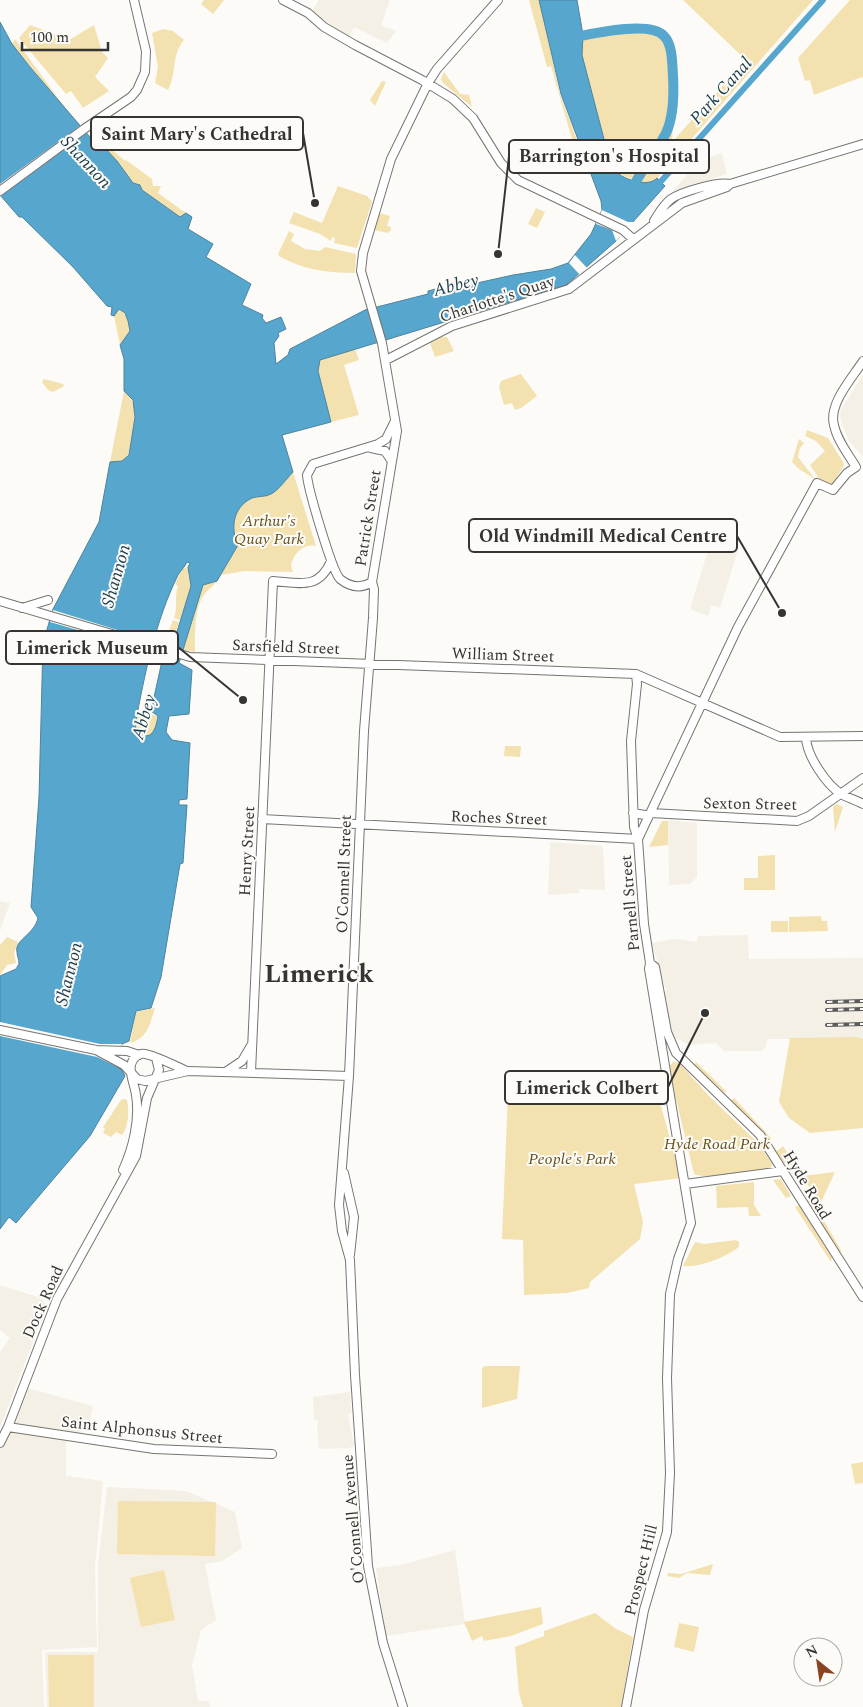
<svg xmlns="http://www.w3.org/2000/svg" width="863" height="1707" viewBox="0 0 863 1707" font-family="Spectral,serif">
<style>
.built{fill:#f4f0e5}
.green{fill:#f3e1b0}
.water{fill:#57a6cd;stroke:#4d849f;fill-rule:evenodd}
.pier{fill:#fcfbf7}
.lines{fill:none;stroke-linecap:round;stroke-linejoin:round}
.canal{stroke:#57a6cd;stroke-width:6}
.river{stroke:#57a6cd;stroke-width:10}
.secondary-casing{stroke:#767572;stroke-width:10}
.secondary{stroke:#fff;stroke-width:8}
.rail-casing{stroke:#5c5b5a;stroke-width:4}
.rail{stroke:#fcfbf7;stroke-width:2;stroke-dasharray:5.5;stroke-linecap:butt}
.labels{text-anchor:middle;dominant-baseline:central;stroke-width:4;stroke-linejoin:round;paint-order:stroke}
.street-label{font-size:16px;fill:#353433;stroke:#fcfbf7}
.park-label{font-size:16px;font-style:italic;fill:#65521b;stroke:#fcfbf7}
.water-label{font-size:18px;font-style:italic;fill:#1a3e4f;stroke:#fcfbf7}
.town-label{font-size:26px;font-weight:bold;fill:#353433;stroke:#fcfbf7}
.leader{fill:none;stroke:#353433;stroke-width:2}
.callout-dot{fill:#353433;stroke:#fcfbf7;stroke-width:2}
.callout{fill:#fcfbf7;stroke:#353433;stroke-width:2}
.callout-label{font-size:18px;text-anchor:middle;font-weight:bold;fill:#353433}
</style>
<rect width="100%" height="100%" fill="#fcfbf7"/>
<path class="built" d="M319,0H390L381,25L396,31L387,43L354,27L349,38L312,11Z
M722,153L727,174L673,191L696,164L700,167L711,157Z
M863,375V457L848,440L840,417L841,409Z
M711,541L739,547L720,608L711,605L708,616L690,609Z
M668,820L697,823V877L690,884L669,885Z
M550,842L603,846L605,890L579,889V893L548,895Z
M0,901L10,903L0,931Z
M748,935L749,959L863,958V1039H767L766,1047L761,1051H724L716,1043L690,1045L673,1037L664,995L666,990L652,943L675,939L697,942L698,936Z
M0,1285L41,1298L47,1305L0,1428V1352L10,1338L0,1330Z
M27,1388L93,1406L90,1420L85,1421L81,1436L66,1442V1476L103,1481L95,1567L97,1647L42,1650L44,1707H0V1450Z
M350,1392L351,1413L348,1414L354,1445L350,1448L319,1449L317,1424L319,1420H314L313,1397Z
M107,1487L186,1491L235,1512L242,1548L222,1561L205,1564L216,1620L201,1630L192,1665L198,1701H209L210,1707H47L45,1652H98V1566Z
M455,1550L465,1624L386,1636L376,1568L401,1565Z"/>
<path class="green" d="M204,0H224L213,14L201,4Z
M529,0H539L560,94L581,151L574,146L551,66L547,67Z
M683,0H813L653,183L645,184L640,182L673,123L672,142L746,60Z
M850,0H863V79L862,77L814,95L810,80L805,81L798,58Z
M30,25L69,40L94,25L102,52L108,58L95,77L109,91L83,108L71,91L66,94L19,38Z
M163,29L173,31L184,40C171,55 177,74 168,90L155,83L158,67L152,33Z
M643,30L662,36C676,63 674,105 663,134C657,149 642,165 632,179L620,175L610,162L582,55L583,38Z
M15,39L71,116L12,44Z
M444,72L460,94L469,95L472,107L443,83L441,79Z
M382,81L386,82L375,106L370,100Z
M108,146L125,161L126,160L152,179L153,186H161L158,193L186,213L181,218L142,190L140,185L133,184L104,147Z
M338,186L367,196L372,202L357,248L334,243L335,238L332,237L331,241L320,234L289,223L294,212L322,223Z
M536,208L545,212L537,228L528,224Z
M380,213L390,216L387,226L391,227V230L388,233L374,230Z
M289,231L294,234L291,241L305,249L320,251L325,247L356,254L355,273C328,273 303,270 279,256L278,254Z
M119,309C127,315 128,321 130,331L120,345L114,316Z
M441,337H447L454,351L435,357L430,343Z
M355,349L359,360L344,365L359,415L331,422L318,371L320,360Z
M521,374L537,396L521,408L515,410L512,403L504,405L499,387L501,381Z
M44,379L63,384L64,386L53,392L48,390L42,382Z
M124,391C127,394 132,398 133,403C136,415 136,457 121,461C118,462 113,462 110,462Z
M807,430L828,438L843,462L844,465L832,485L820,480L810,465L825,451L816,441L805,436Z
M799,439L804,443L800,448L798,457L815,479L799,469L792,462Z
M293,472L316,546C303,543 293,554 291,566L293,572L245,571L221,575L238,545C230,528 233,507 252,498C258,496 266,497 271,494C279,490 287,478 293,472Z
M187,567C198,580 184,606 180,620L174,618C178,607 174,597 178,586L175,584L182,569Z
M217,581C213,587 207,590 203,596C194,611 195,634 195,652L183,650L203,585Z
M173,620L179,622L171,648L163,646Z
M138,709L141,717L144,718L148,713L157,716L156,731C150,737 143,737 137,732L135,725Z
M505,746H521L520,757L504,756Z
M837,804L843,807L835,832L833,806Z
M662,821H668V845L649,847Z
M775,855V890H744V878H758V856Z
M821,916L822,921H829L827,922L828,931L789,932V917Z
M771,921H788V932H771Z
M7,937L18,942L14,953L16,963L7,965L0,975V945Z
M155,1008C150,1024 148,1038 130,1043L136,1012Z
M857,1037L863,1039V1128L810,1133L789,1118L779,1102L790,1038Z
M673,1062L679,1063L710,1097L758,1143L772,1164L771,1168C759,1172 704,1180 694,1174L676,1099H671L667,1069Z
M696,1062L726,1091L725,1093L694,1066Z
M515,1087L654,1096L659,1099L681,1178L634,1184L643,1222L640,1239L590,1282L589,1288L567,1293L524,1295L523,1240L502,1239L508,1093Z
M734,1098L771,1138L770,1141L777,1151L783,1146L796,1166L782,1162L761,1134L730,1101Z
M124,1099L127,1100C129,1110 129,1127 122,1135L116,1132L111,1137L103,1133L105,1129L103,1127L121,1100Z
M835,1172L820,1204L802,1176Z
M781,1179L791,1196L786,1198L773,1180Z
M754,1182V1205L761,1216H749L748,1207L717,1208L716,1186Z
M808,1198L811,1199L841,1250L839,1256L806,1202Z
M799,1205L832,1258L831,1262L797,1210L795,1207Z
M736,1240L739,1242V1247C726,1257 699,1268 683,1266L695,1242L704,1244Z
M485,1366H520L517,1399L482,1408V1368Z
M863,1462V1483L855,1484L851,1464Z
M118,1501L216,1502L215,1556L117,1554Z
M713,1564L710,1575L687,1573L679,1578L667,1576L668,1573L681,1574Z
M164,1570L175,1620L141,1627L130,1578Z
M541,1607L543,1624L511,1636L484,1641L482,1636L472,1641L464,1622Z
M595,1613L616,1629L633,1637L621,1707H523L519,1693L515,1647L544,1636V1631Z
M679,1623L699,1627L694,1652L674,1647Z
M48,1655H94V1707H49Z"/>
<path class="water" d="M539,0H577L583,35L582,55L610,162C613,166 616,172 620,175C630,181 649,187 657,178L665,186L616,241L566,285L320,360L318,371L331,422L282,435L293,472C287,478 279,490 271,494C266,497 258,496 252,498C233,507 230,528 238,545L217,581L203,585L179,663L192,670L189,714L169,716L166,732L172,740L190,743L187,799L179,800V805H187L183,863L180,864L161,977L151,1008L136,1011L129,1041L122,1044L116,1066L122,1070L125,1076L90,1136L16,1223L9,1217L0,1229V976L16,969L19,964C19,959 17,956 17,952C14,940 34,935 38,918L31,907L39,797L43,643L53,609L99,522L110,462L122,461L129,455L135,417L133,400L124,391V359L120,345L130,331L128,321L125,313L119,309L114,316L111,315L112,307L107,306L73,267L22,217H19L0,195V22L12,44L30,67L89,136L104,147L117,161L133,183L140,185L142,190L180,217L186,213L192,217L188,229L213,244L206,257L251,284L242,305L263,315L262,318L266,323L281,317L286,329L278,333L279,336L274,343L276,364L288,355L290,349L365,310L428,294V291L440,288L441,291L513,275L551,269L568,263L591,234L602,210L601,201L561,94ZM187,562L190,563L188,567L191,586L169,658L162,661L151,711L158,716C156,728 152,743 137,732L135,725C145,673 155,622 178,575C181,570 185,567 187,562Z"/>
<path class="pier" d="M80,126L86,133L1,196L0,184Z
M602,210L628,222H636L616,241L612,230L596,224Z
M575,255L587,268L580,275L569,263Z
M53,610L156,642L153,652L50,622Z
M0,1022L100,1044H122L116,1066L97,1057L0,1036Z"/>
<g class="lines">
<path class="canal" d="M655,188L823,0"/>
<path class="river" d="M571,38C591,34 650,20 664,36C673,45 672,64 673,76C674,94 674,116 666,133C656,153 640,170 631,192"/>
<defs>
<path id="secondary" d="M283,0L308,13L324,27L355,45L422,80L453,99L473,118L501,163L518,180L623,230L633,239
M0,191L84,129L131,97L137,90L145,72L146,51L134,0
M654,221C659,213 663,205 671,199C681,192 718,181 730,184
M386,360L452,326L569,289L682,203L727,187L730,184L863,144
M371,448L385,451L391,460
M372,582C361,589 350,587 340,579C332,571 308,489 307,475L313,464L378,444L386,439L395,421
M0,601L190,657L636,674L780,737L863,736
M22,608L48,600
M806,738C807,756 826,784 841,794C848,798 856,800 863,804
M633,813L645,815L651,813L797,821L809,816L863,778
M262,819L638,839
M638,839L738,627L817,483L833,490L847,473L856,467C848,454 837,440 834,425C828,404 853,377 863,361
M650,963L655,967L667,1032L676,1053L760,1135L863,1297
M0,1030L96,1050L127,1051L139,1055
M96,1050L124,1065L137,1079L145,1081L188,1071L349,1076
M227,1071L242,1061L252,1044
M251,1072L273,581C300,583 319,590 331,561
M123,1170C133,1148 140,1120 136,1095C135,1086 129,1074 131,1065C132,1060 136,1055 141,1054C148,1052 178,1067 187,1071
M344,1173L354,1217L350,1255
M685,1184L783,1171
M8,1427L154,1449L272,1454
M0,1443L8,1427L57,1299L136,1156L147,1098L159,1070L156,1058
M403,1707L383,1643L368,1566L355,1375L350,1260L342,1231L339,1205L349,1076L364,731L373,618L374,589L372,582L397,431L382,343L361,271L363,253L391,159L428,83L437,69L498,0
M626,1707L644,1610L667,1532L670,1473L667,1378L670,1294L678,1259L691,1223L649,969L650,963L644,924L638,839L634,827L631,741L637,684L636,674"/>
</defs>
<use href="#secondary" class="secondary-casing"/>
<use href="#secondary" class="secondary"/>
<defs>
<path id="rail" d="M827,1002L863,1001
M827,1010L863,1009
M827,1025L863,1024"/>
</defs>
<use href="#rail" class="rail-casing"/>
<use href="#rail" class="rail"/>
</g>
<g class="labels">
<g class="street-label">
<text transform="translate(497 299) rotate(-18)">Charlotte's Quay</text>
<text transform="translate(368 518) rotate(-81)">Patrick Street</text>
<text transform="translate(286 647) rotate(2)">Sarsfield Street</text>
<text transform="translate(503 655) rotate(2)">William Street</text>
<text transform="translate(750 804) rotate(1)">Sexton Street</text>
<text transform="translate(499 818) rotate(2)">Roches Street</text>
<text transform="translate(247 851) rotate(-87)">Henry Street</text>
<text transform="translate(344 874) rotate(-88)">O'Connell Street</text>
<text transform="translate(630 903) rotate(-95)">Parnell Street</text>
<text transform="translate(807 1185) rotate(59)">Hyde Road</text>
<text transform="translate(43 1302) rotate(-66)">Dock Road</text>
<text transform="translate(142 1430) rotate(6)">Saint Alphonsus Street</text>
<text transform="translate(353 1519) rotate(-95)">O'Connell Avenue</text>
<text transform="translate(641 1570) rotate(-76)">Prospect Hill</text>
</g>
<g class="park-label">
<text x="269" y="521">Arthur's<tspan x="269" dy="18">Quay Park</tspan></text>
<text x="717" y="1144">Hyde Road Park</text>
<text x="572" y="1159">People's Park</text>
</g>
<g class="water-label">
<text transform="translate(721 91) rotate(-48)">Park Canal</text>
<text transform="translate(86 162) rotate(47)">Shannon</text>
<text transform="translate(456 285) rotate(-14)">Abbey</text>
<text transform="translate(116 576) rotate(-74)">Shannon</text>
<text transform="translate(144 717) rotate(-73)">Abbey</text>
<text transform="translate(69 974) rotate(-76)">Shannon</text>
</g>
<g class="town-label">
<text x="319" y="974">Limerick</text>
</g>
</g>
<path class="leader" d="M315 203L303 133M498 254L509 156M782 613L737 536M243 700L178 647M705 1013L668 1087"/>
<g class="callout-dot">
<circle cx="315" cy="203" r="5"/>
<circle cx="498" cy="254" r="5"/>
<circle cx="782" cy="613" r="5"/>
<circle cx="243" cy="700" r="5"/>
<circle cx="705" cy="1013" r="5"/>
</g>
<g class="callout">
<rect x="91" y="117" width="212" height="33" rx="5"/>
<rect x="509" y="140" width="200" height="33" rx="5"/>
<rect x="469" y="519" width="268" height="33" rx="5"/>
<rect x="6" y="631" width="172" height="33" rx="5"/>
<rect x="505" y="1071" width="163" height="33" rx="5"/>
</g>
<g class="callout-label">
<text x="197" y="140">Saint Mary's Cathedral</text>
<text x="609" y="162">Barrington's Hospital</text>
<text x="603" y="542">Old Windmill Medical Centre</text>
<text x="92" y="654">Limerick Museum</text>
<text x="587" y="1094">Limerick Colbert</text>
</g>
<g transform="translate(818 1662) rotate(330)"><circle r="24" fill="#fcfbf7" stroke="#acaba9"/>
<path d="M0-4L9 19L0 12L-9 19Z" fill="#8a4320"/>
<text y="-8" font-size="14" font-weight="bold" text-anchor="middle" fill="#353433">N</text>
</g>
<path d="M22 42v8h86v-8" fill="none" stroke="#353433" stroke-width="2.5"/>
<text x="30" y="42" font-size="15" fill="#353433" stroke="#fcfbf7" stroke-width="4" paint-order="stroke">100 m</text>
</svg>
